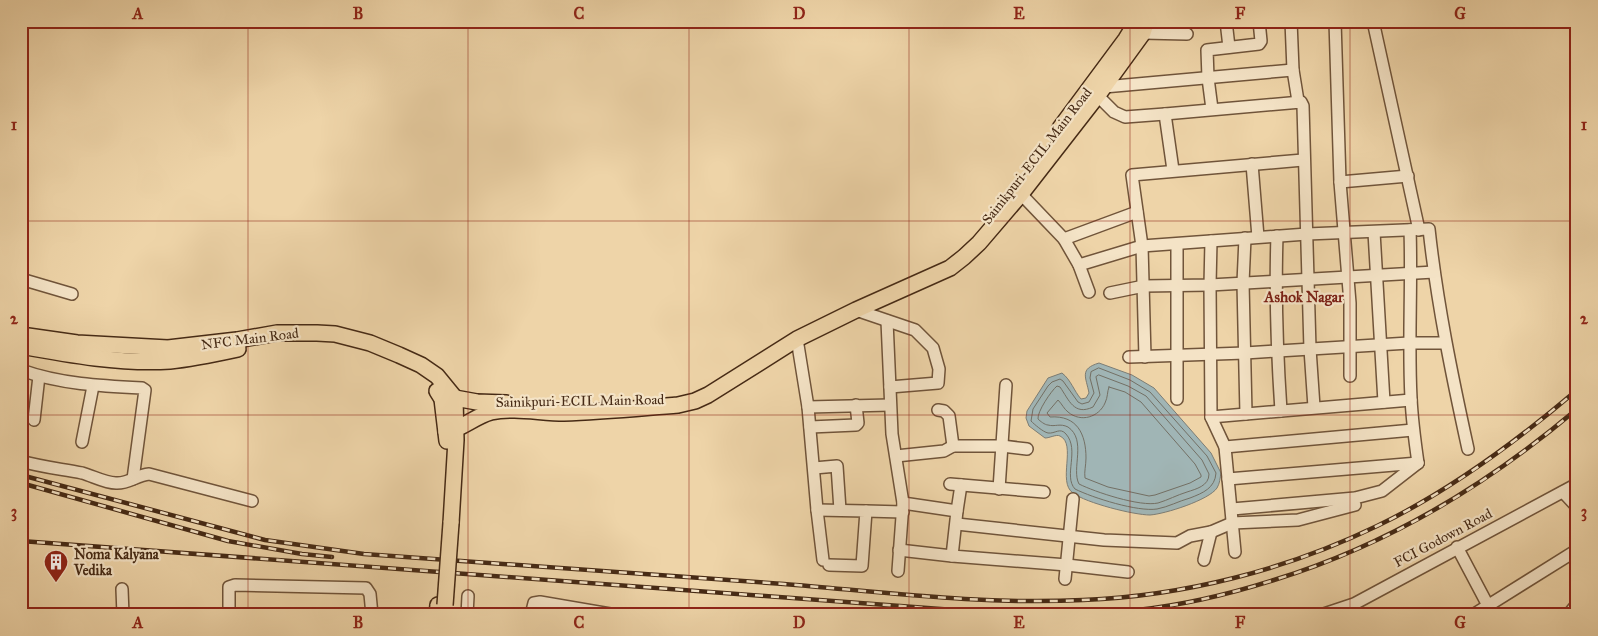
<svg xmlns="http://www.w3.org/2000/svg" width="1598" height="636" font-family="'IM FELL Great Primer',serif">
  <rect width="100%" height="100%" fill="#eed4a8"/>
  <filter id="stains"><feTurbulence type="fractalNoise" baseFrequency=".004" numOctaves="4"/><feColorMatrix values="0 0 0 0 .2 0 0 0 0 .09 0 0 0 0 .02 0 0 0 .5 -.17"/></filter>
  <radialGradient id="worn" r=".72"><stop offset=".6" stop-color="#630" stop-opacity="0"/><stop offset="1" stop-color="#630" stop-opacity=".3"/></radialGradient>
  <path fill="#a0b5b5" stroke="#7c7d75" d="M1099 363 1132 375 1154 388 1211 453 1221 473C1220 478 1220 483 1217 488 1209 500 1165 514 1150 515 1134 515 1086 503 1073 493 1057 482 1077 444 1060 436 1056 434 1050 438 1045 438L1029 426 1026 418 1027 411 1048 378 1062 373C1071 380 1074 391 1081 399L1086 398 1089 393C1086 377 1079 369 1099 363Z"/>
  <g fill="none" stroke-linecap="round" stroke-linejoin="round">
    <g stroke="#737065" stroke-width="1">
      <path d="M1099 368 1130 380 1150 392 1207 456 1216 473C1215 488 1203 493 1190 498 1179 501 1168 507 1157 509 1138 512 1093 498 1075 489 1063 476 1080 450 1066 434 1060 427 1055 434 1048 433 1043 432 1034 424 1031 421L1033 409 1048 386 1052 382 1060 379 1063 381 1078 402 1082 404 1089 402 1094 393 1090 378 1091 372Z"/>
      <path d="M1099 375 1128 386 1146 396 1202 460 1209 474C1209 486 1196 489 1187 492 1177 495 1168 500 1158 503 1140 507 1095 492 1079 484 1071 469 1087 440 1068 427 1060 423 1055 427 1048 425 1045 425 1040 421 1038 419 1037 412 1051 391 1057 386L1060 387C1069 400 1074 416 1093 407L1100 395 1096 377Z"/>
      <path d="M1109 387 1125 392 1141 402 1195 464 1201 475V477L1190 483 1155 495 1149 496 1108 487 1085 478C1084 472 1086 465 1086 458 1086 434 1077 415 1050 417L1047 413 1058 400C1062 404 1064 409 1068 412 1081 423 1099 417 1105 403 1108 397 1107 392 1109 387Z"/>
    </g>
    <defs>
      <g id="minor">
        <path d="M1226 21 1229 47"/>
        <path d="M1291 21 1293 70 1298 101"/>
        <path d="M1335 21 1340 182 1350 303V376"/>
        <path d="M1373 21 1419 230"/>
        <path d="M1143 33 1187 34"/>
        <path d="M1104 87 1293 70"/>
        <path d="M1093 91 1114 112 1125 117 1165 114 1301 102 1303 106 1310 349 1314 407"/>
        <path d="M1212 109 1208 78 1207 50 1259 44 1261 41 1259 21"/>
        <path d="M1165 114 1173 170"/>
        <path d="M1252 164 1258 237"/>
        <path d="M1340 182 1408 176"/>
        <path d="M1021 194 1064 239 1079 265 1089 292"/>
        <path d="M1410 230C1412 286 1408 342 1411 398 1412 420 1415 442 1418 463"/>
        <path d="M1374 232 1384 402"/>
        <path d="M1277 236C1275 295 1277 352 1281 411"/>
        <path d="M1245 238 1243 283 1246 414"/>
        <path d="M1064 239 1137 212"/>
        <path d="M1211 241 1210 285 1211 417 1225 447 1235 552"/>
        <path d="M1079 265 1142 246 1307 234 1429 229C1437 303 1452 376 1468 449"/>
        <path d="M21 279 72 294"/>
        <path d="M1110 293 1144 286 1210 285 1434 272"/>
        <path d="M856 310 915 330 933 348 939 369 938 383 890 387"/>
        <path d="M887 321 892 434 903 503 898 571"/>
        <path d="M797 339 808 407 817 510 823 560"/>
        <path d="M1129 357 1245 353 1409 343H1445"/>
        <path d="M1145 357 1142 246 1132 175 1303 160"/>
        <path d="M21 370C60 384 101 386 142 388L145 390 133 479"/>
        <path d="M1177 399V244"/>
        <path d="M808 407 890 405"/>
        <path d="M938 410 944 411 949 416 953 446H1002L1027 449"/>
        <path d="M1211 417 1411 400"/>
        <path d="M34 420 39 376"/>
        <path d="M810 427 856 425 858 423 856 405"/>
        <path d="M82 442 93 386"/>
        <path d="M1225 447 1413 430"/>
        <path d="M896 456 944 451 953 446"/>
        <path d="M21 461C41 467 62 469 82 473 93 476 105 483 116 483 128 484 137 475 149 474L252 501"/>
        <path d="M814 468 837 466 840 510"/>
        <path d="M1228 479 1418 463"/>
        <path d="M950 484 1044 492"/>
        <path d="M999 489 1006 385"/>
        <path d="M1563 492 1577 507"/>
        <path d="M903 503 957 511 952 556 1067 565 1128 572"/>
        <path d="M1232 509 1355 498 1382 491 1418 463"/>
        <path d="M817 510 866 511 862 566 829 565"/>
        <path d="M866 511 903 512"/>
        <path d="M957 511 961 485"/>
        <path d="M957 524 1104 540 1177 543 1190 536 1211 532 1232 523 1298 520 1355 505"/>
        <path d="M1457 547 1493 615"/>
        <path d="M899 550 952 556"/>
        <path d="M1204 560 1211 532"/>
        <path d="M1065 579 1073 499"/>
        <path d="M122 589 123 615"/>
        <path d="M229 615V587L235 585 366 588 370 594 372 615"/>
        <path d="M467 615 468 596"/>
        <path d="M531 615 534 603 540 602 616 615"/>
        <path d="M1321 615 1354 604 1577 484"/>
        <path d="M1473 615 1577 550"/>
        <path d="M1568 615 1577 604"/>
      </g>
      <g id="major">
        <path d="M1060 128 1126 39 1137 21"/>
        <path d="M21 335 77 343 168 348 237 340 277 333H317L335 334 370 343 399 355 421 365 437 376 455 398 456 440 451 523"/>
        <path d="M21 346C70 355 121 364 170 361 192 359 215 354 238 349"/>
        <path d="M437 391 442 399 447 441"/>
        <path d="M442 399 455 398 477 402 506 403"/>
        <path d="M446 432C463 429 475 416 491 412 515 407 540 413 564 413 602 412 640 408 678 405L695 401 708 395 797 339 856 310 950 268 964 257 979 243 1021 194 1098 95 1143 33 1147 21"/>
        <path d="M437 615 438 605"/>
      </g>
    </defs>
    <use href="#minor" stroke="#70543a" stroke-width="14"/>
    <use href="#major" stroke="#462a15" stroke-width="18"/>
    <use href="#minor" stroke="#f4e3c6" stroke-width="11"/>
    <use href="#major" stroke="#eed4a8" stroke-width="15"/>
    <defs>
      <g id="rail">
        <path d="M21 475 265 540 364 554C504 564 644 574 784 584 883 592 983 605 1083 600 1184 596 1286 570 1377 526 1450 491 1516 442 1577 390"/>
        <path d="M21 483 228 541 302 554 332 557"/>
        <path d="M21 541 968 611C1024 613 1081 615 1137 610 1184 605 1230 594 1274 580 1388 545 1486 486 1577 409"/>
      </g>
    </defs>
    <use href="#rail" stroke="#462a15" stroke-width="4.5"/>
    <use href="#rail" stroke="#f4e3c6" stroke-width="2.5" stroke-dasharray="8" stroke-linecap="butt"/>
    <defs>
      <path id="major-bridge" d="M445 605 451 523"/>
    </defs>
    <use href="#major-bridge" stroke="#462a15" stroke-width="18" stroke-linecap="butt"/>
    <use href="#major-bridge" stroke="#eed4a8" stroke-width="15"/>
  </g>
  <path fill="none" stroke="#8f2418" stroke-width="1" stroke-opacity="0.55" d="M248 21V615M468 21V615M689 21V615M909 21V615M1130 21V615M1350 21V615M21 221H1577M21 415H1577"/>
  <defs>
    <symbol id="building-pin" viewBox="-11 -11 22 30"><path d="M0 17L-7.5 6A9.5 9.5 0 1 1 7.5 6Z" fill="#8f2418" stroke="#f4e3c6"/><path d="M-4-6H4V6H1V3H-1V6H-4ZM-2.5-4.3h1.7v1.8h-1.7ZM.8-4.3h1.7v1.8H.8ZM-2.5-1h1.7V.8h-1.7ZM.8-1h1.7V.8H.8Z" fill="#fff"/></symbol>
  </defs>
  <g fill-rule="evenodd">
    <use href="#building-pin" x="42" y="548" width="28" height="38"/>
  </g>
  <g text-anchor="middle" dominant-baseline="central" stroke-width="4.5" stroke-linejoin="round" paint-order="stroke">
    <g font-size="14" fill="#462a15" stroke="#f4e3c6">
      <text transform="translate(1037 156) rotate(-52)">Sainikpuri-ECIL Main Road</text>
      <text transform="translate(250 339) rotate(-7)">NFC Main Road</text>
      <text transform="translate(580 401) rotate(-1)">Sainikpuri-ECIL Main Road</text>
      <text transform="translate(1443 538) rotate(-28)">FCI Godown Road</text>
    </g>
    <g font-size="14" font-weight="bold" fill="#462a15" stroke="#f4e3c6" text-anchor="start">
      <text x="74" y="554">Noma Kalyana<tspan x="74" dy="16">Vedika</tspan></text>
    </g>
    <g font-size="15" font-weight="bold" fill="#7a1f14" stroke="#f4e3c6">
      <text x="1304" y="297">Ashok Nagar</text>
    </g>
  </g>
  <rect width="1598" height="636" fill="none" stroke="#eed4a8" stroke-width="55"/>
  <rect x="28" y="28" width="1542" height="580" fill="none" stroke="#8f2418" stroke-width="2"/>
  <g font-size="16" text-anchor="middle" font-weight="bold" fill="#8f2418">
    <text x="138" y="19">A</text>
    <text x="358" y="19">B</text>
    <text x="579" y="19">C</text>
    <text x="799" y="19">D</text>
    <text x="1019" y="19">E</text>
    <text x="1240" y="19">F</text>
    <text x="1460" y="19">G</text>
    <text x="14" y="130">1</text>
    <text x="1584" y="130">1</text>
    <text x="14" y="324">2</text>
    <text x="1584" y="324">2</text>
    <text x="14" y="517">3</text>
    <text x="1584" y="517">3</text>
    <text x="138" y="628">A</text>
    <text x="358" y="628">B</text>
    <text x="579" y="628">C</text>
    <text x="799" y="628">D</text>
    <text x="1019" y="628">E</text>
    <text x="1240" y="628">F</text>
    <text x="1460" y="628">G</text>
  </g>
  <rect width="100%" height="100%" filter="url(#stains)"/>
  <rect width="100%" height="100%" fill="url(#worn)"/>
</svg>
